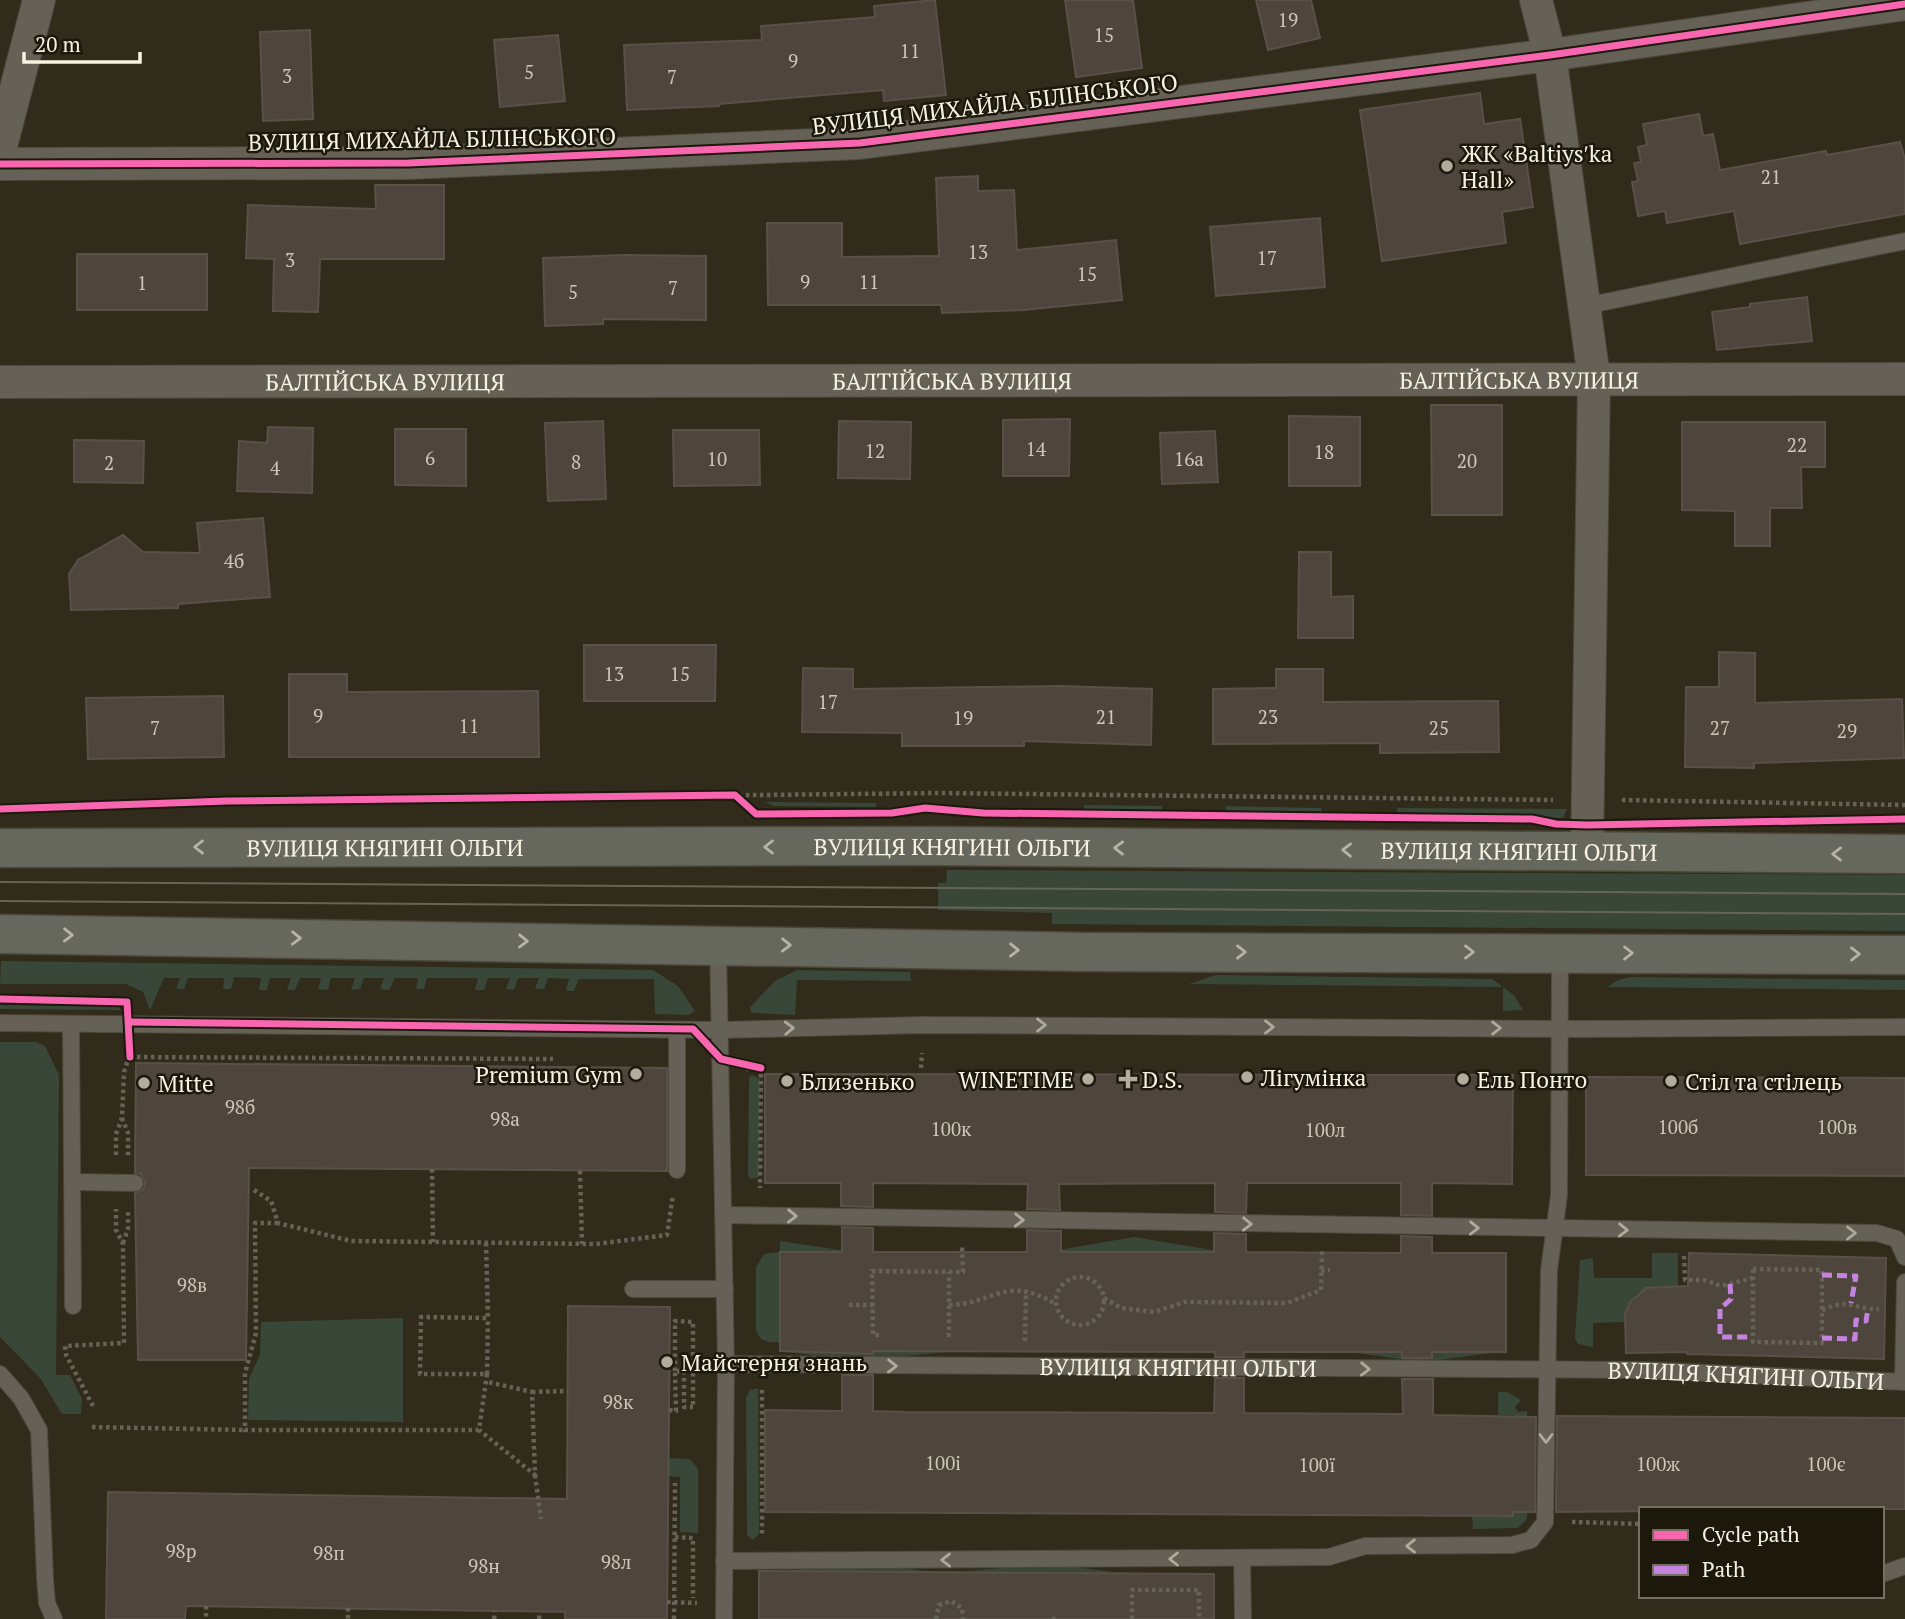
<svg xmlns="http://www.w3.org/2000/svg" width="1905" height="1619" font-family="'PT Serif',serif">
  <rect width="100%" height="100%" fill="#302b1b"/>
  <g fill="#394738">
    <path d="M765 802 876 803V807L774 806Z"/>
    <path d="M1084 805 1162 806V810L1084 809Z"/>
    <path d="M1226 806 1321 808 1322 812 1226 811Z"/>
    <path d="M1397 808 1567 809 1563 818 1397 813Z"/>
    <path d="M947 870 1905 875V931L1052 924V913L938 910V883H946Z"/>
    <path d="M1 961 653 970 678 986 695 1011 689 1015 655 1014 654 979H579L574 991H566L569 979 548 978 544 989H535L539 978H518L514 990 506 989 510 978H488L484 990H475L478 978H427L424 989H416L418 978H395L389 990 380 989 384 978H364L360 989 351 990 355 978H331L328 990 318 989 321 978H300L295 990H287L291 978H270L267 990H259L261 978 234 977 231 989H223L224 978H188L184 989H176L180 978H164L150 1010 143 992 126 984H0Z"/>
    <path d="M797 970 910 972 911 981 797 980 795 1015 751 1013 750 1007 775 981Z"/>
    <path d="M1216 975 1492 979 1514 995 1523 1010 1503 1011V987L1189 984Z"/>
    <path d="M1631 977 1905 980V990L1607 987 1618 980Z"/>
    <path d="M0 1005 120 1006V1010L0 1009Z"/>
    <path d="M0 1042H36L45 1046 59 1075 56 1375H70L82 1399 81 1414H62L40 1378 0 1337Z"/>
    <path d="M752 1075 760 1079 759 1177 751 1179 748 1176 749 1078Z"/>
    <path d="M1134 1237 1224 1252H1046Z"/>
    <path d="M780 1241 853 1252H780V1342C768 1343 759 1342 756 1329V1267L764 1254 780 1252Z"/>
    <path d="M1652 1253H1678V1286C1652 1285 1625 1290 1625 1322L1593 1323V1347L1578 1344 1575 1338 1580 1260 1593 1258 1594 1278H1652Z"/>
    <path d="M403 1318V1422L248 1420 249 1379 260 1355 261 1322Z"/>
    <path d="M780 1351 946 1352 857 1361Z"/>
    <path d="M1350 1352H1501L1422 1362Z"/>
    <path d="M758 1388 759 1534 753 1540 747 1535 746 1398 750 1390Z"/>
    <path d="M1498 1392H1507L1521 1400 1515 1407 1518 1412 1527 1411 1528 1456 1513 1457 1514 1415H1498Z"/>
    <path d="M668 1458 690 1459 698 1469V1533L680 1532V1477L668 1476Z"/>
    <path d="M1513 1470H1528L1527 1519 1518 1528 1473 1529 1472 1515Z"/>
    <path d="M858 1562 933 1572 789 1571Z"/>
    <path d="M1045 1563 1121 1573 963 1572Z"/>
  </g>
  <g fill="#4e463d" stroke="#595047" stroke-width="2">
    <path d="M935 0 946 95 884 101 883 90 719 104V106L627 110 624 45 762 40 761 26 875 17 874 6Z"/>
    <path d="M1065 0H1133L1142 68 1076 77Z"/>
    <path d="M1256 0H1311L1320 38 1268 50Z"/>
    <path d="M310 30 313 119 263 121 260 32Z"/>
    <path d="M558 35 565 101 500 107 494 40Z"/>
    <path d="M1480 93 1484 124 1520 119 1533 207 1502 212 1506 243 1382 261 1360 110Z"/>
    <path d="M1699 114 1703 136 1713 134 1720 170 1826 151 1827 155 1900 142 1905 159V214L1740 244 1734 211 1667 223 1665 211 1638 216 1632 182 1638 181 1634 163 1641 162 1638 147 1647 145 1643 124Z"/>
    <path d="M978 176V191L1014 190 1017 250 1116 240 1122 300 1024 310 942 313 941 305H768L767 223H842V257L939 256 936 178Z"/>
    <path d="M375 185H444V259H320L318 312 273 311 274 259 246 258 248 205 376 209Z"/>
    <path d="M1320 218 1325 287 1216 296 1210 227Z"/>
    <rect x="77" y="254" width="130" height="56"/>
    <path d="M624 255 706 256V320L603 319V324L545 326 543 258Z"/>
    <path d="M1807 297 1812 341 1717 350 1712 312 1750 307V304Z"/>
    <path d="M1431 405H1502V515H1432Z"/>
    <path d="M1289 416 1360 417V486H1289Z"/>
    <path d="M1070 419 1069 476H1003V420Z"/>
    <path d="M603 421 606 499 548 501 545 423Z"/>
    <path d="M839 421 911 422 910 479 838 478Z"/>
    <path d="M1682 422H1825V467H1801L1802 508H1770V546H1735V511L1682 510Z"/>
    <path d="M268 427 313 428 312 493 237 491 239 441 267 443Z"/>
    <path d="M395 429H466V486L395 485Z"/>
    <path d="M673 430H759L760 485 674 486Z"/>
    <path d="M1215 431 1218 482 1162 484 1160 433Z"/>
    <path d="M74 440 144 441 143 483 74 482Z"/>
    <path d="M263 518 270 597 178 604V608L71 610 69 574 78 560 123 535 143 552 200 553 197 523Z"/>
    <path d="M1299 552H1331V597L1353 596V638H1298Z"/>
    <path d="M584 645H716L715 701H584Z"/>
    <path d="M1719 652 1755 653V703L1902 699 1904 758 1754 763V768L1685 767 1686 687H1719Z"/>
    <path d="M803 668 853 669V689L1061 686 1152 689 1151 745 1024 741V746H902V733L802 732Z"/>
    <path d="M1276 669H1323V702L1498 701 1499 752 1380 753V743L1213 744V689L1276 688Z"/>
    <path d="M289 674H347V692L538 691 539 757H289Z"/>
    <path d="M223 696 224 757 88 759 86 698Z"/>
    <path d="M136 1063 667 1068V1171L249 1168 246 1360H138L135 1193 144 1189 145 1182 141 1174 135 1173Z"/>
    <path d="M765 1074 1513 1075 1512 1184 1432 1183V1216L1401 1215V1183H1247L1246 1213 1215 1212V1183L1059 1184 1060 1210 1027 1209 1028 1184 873 1183V1207L841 1206V1183H765Z"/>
    <path d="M1586 1077 1905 1078V1176L1586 1175Z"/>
    <path d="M842 1227 873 1228V1252H1027V1230L1061 1231V1252H1214V1233L1246 1234V1252L1401 1253V1236L1432 1237V1253H1506V1352H1432V1358H1402V1352H1244V1357H1215V1352L873 1351V1354L780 1351V1252H842Z"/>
    <path d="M1689 1253 1886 1258 1884 1359 1687 1354V1352L1626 1353 1625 1314 1630 1302 1646 1288 1688 1286Z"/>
    <path d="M568 1306 670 1307 667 1619H565V1612L186 1606 185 1619H106L108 1492 567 1499Z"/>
    <path d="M842 1375H873V1411L907 1412 1214 1413 1215 1378H1244V1413L1403 1414 1402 1379H1433V1415L1536 1417 1535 1512H1513V1516L765 1512V1410L842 1411Z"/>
    <path d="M1557 1416 1905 1418V1509L1556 1512Z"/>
    <path d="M759 1571 1214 1574V1619H759Z"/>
  </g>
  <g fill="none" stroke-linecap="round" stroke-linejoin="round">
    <defs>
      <g id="service">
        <path d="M1585 306 1905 241"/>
        <path d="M718 946 726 1364 724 1619"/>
        <path d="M0 1023 721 1030 922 1025 1586 1029 1905 1027"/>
        <path d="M71 1024 73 1306"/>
        <path d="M677 1170V1030"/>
        <path d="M72 1182 135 1183"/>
        <path d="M724 1215 1877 1233 1897 1239 1905 1257"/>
        <path d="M633 1289H725"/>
        <path id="s1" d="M726 1364 1644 1370 1905 1382"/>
        <path d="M0 1374 21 1398 39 1430 45 1578 47 1603 54 1619"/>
        <path d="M1903 1382 1905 1282"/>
        <path d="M1242 1559 1243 1619"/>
        <path d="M724 1561 1329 1557 1365 1546 1512 1545 1531 1540 1545 1522 1549 1270 1559 1195 1560 953"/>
        <path d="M1882 1574 1905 1566"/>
      </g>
      <g id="minor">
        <path d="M1536 0 1550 55 1594 378 1587 852"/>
        <path d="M0 150 39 0"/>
        <path d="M0 164 409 163 860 143 1550 55 1905 4"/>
        <path id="s2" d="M0 382 1905 379"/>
      </g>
      <g id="secondary">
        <path id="s3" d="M0 848 934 846 1905 854"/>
        <path d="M0 934 1087 952 1905 955"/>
      </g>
    </defs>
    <use href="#service" stroke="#4c483b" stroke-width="18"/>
    <use href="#minor" stroke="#4c483b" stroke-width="34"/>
    <use href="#secondary" stroke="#4c483b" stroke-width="41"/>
    <g stroke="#666257" stroke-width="4.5" stroke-dasharray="3.5 3.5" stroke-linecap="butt">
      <path d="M1622 800 1905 805"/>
      <path d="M67 806 227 801 938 793 1553 800"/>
      <path d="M130 1057 553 1059"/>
      <path d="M921 1068 922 1053"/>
      <path d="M746 1069 761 1068 760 1188"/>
      <path d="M122 1118 128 1133V1156"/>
      <path d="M116 1155V1134L122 1118 124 1072 130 1054"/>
      <path d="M432 1169 433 1242"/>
      <path d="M580 1171 582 1244"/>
      <path d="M254 1190 271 1201 278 1223 351 1241 596 1244 667 1235 673 1195"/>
      <path d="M278 1223H255L256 1333 245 1373V1430H478"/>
      <path d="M123 1243 128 1229V1211"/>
      <path d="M486 1243 488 1318 421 1317 420 1374H487L479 1430 535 1475 532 1392 488 1382"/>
      <path d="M1684 1256 1685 1280H1704L1721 1286 1753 1278"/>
      <path d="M1753 1269 1822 1270V1343L1753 1342Z"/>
      <path d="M1321 1271 1330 1270"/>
      <circle cx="1080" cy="1301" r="24"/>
      <path d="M1104 1298 1121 1308 1154 1312 1185 1302 1287 1303 1321 1290 1322 1250"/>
      <path d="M849 1305H873"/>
      <path d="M949 1305C994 1304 1007 1274 1055 1304"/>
      <path d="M1822 1310C1852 1297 1854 1310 1879 1309"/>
      <path d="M879 1335H873L872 1271 963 1272 962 1246"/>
      <path d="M947 1335H949V1272"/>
      <path d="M1025 1341 1026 1291"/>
      <path d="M675 1371V1321L693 1322V1407"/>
      <path d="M487 1374 488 1318"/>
      <path d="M762 1390V1535"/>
      <path d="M532 1392 568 1391"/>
      <path d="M93 1406 66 1355 65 1346 124 1343 123 1244 116 1230V1209"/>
      <path d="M669 1410 676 1411 675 1371H684V1407H693"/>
      <path d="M92 1427 245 1430"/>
      <path d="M535 1475 541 1519"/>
      <path d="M1572 1522 1641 1524"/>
      <path d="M675 1537 693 1538V1598"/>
      <path d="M667 1602 697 1603"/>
      <path d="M206 1606V1619"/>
      <path d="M348 1608V1619"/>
      <path d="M494 1619 495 1611"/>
      <path d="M539 1619 540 1612"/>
      <path d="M674 1619 675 1483"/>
      <path d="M936 1619 939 1605 951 1601 962 1608 963 1619"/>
      <path d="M1052 1619H1058"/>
      <path d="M1132 1619V1590H1199V1619"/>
    </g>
    <use href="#service" stroke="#656156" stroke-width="16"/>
    <use href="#minor" stroke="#656156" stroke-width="32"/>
    <use href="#secondary" stroke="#66685d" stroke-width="38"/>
    <g stroke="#676357" stroke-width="2">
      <path d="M0 882 1905 894"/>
      <path d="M0 901 1905 914"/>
    </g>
    <g stroke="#c483df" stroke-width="5" stroke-dasharray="10 5" stroke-linecap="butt">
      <path d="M1822 1275 1856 1276 1851 1303"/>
      <path d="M1730 1284 1731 1299 1720 1309V1337H1752"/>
      <path d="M1822 1338 1855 1339 1856 1320 1866 1321 1868 1309"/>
    </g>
    <defs>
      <g id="cycleway">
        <path d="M0 164 409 163 860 143 1550 55 1905 4"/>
        <path d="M0 809 227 801 735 795 756 814 892 813 925 808 983 813 1532 819 1556 824 1588 825 1905 819"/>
        <path d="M0 999 127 1002 130 1057"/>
        <path d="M130 1022 693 1029 721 1059 761 1068"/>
      </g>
    </defs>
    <use href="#cycleway" stroke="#1c180c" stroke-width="11"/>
    <use href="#cycleway" stroke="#f766af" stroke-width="7"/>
  </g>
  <defs><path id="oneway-chevron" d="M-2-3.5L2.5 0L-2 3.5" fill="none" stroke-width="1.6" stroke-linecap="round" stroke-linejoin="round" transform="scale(1.75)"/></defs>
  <g stroke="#b6b4a6">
    <use href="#oneway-chevron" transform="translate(199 847) rotate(180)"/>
    <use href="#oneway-chevron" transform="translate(769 847) rotate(180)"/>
    <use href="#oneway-chevron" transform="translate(1119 848) rotate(-179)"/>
    <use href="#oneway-chevron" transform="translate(1347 850) rotate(-179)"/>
    <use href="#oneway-chevron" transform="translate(1837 854) rotate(-180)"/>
    <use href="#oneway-chevron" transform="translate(68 935) rotate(1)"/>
    <use href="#oneway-chevron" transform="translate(296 938) rotate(1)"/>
    <use href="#oneway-chevron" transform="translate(523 941) rotate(1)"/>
    <use href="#oneway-chevron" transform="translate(786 945) rotate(1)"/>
    <use href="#oneway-chevron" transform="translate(1014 950) rotate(1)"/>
    <use href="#oneway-chevron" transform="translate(1241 952)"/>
    <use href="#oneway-chevron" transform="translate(1469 952)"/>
    <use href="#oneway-chevron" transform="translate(1628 953)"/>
    <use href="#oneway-chevron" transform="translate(1855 954)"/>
  </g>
  <g stroke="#aeaa9c">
    <use href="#oneway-chevron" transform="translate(1041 1025)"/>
    <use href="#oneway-chevron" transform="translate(1269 1027)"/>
    <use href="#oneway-chevron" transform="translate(789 1028) rotate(-2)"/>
    <use href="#oneway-chevron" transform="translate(1496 1028)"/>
    <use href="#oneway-chevron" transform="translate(792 1216) rotate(1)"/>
    <use href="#oneway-chevron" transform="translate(1019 1220) rotate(1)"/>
    <use href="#oneway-chevron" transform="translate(1247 1224) rotate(1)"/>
    <use href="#oneway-chevron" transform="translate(1474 1228) rotate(1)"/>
    <use href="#oneway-chevron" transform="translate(1623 1230) rotate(1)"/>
    <use href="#oneway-chevron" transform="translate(1851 1233)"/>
    <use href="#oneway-chevron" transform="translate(892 1366) rotate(1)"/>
    <use href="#oneway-chevron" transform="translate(1365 1369) rotate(1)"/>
    <use href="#oneway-chevron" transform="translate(1546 1438) rotate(90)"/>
    <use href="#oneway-chevron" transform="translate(1411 1546) rotate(179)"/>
    <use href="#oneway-chevron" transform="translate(1174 1559) rotate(180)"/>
    <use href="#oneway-chevron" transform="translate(946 1560) rotate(180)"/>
  </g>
  <g fill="#b1ac9c" stroke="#1c180c" stroke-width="2.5">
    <circle cx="1447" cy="166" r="7"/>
    <circle cx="636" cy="1074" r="7"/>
    <circle cx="1247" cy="1077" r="7"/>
    <circle cx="1088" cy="1079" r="7"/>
    <path d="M1124.5 1068.5h7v7h7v7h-7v7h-7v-7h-7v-7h7z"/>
    <circle cx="1463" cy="1079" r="7"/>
    <circle cx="787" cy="1081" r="7"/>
    <circle cx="1671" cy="1081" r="7"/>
    <circle cx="144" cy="1083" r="7"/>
    <circle cx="667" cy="1362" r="7"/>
  </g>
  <g text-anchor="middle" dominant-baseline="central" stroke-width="5" stroke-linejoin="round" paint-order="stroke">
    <g font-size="19" fill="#cdc7b8">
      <text x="1288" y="19">19</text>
      <text x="1104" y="34">15</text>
      <text x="910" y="50">11</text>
      <text x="793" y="60">9</text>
      <text x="529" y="71">5</text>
      <text x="287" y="75">3</text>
      <text x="672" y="76">7</text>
      <text x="1771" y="176">21</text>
      <text x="978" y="251">13</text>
      <text x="1267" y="257">17</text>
      <text x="290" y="259">3</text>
      <text x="1087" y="273">15</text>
      <text x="805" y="281">9</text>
      <text x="869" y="281">11</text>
      <text x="142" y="282">1</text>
      <text x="673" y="287">7</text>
      <text x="573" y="291">5</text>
      <text x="1797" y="444">22</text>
      <text x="1036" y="448">14</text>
      <text x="875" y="450">12</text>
      <text x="1324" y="451">18</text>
      <text x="430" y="457">6</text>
      <text x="717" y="458">10</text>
      <text x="1189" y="458">16а</text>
      <text x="1467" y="460">20</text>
      <text x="576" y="461">8</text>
      <text x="109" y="462">2</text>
      <text x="275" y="467">4</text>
      <text x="234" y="560">4б</text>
      <text x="614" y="673">13</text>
      <text x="680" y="673">15</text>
      <text x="828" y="701">17</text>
      <text x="318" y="715">9</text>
      <text x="1106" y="716">21</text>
      <text x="1268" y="716">23</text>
      <text x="963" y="717">19</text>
      <text x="469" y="725">11</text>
      <text x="155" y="727">7</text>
      <text x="1439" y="727">25</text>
      <text x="1720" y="727">27</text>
      <text x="1847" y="730">29</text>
      <text x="240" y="1106">98б</text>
      <text x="505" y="1118">98а</text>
      <text x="1678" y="1126">100б</text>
      <text x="1837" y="1126">100в</text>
      <text x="951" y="1128">100к</text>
      <text x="1325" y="1129">100л</text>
      <text x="192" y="1284">98в</text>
      <text x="618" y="1401">98к</text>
      <text x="943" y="1462">100і</text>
      <text x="1658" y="1463">100ж</text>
      <text x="1826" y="1463">100є</text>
      <text x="1317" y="1464">100ї</text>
      <text x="181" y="1550">98р</text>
      <text x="329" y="1552">98п</text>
      <text x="616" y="1561">98л</text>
      <text x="484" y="1565">98н</text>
    </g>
    <g font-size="23" fill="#f7f2e1" stroke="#1c180c">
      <text transform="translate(995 104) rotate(-7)">ВУЛИЦЯ МИХАЙЛА БІЛІНСЬКОГО</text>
      <text transform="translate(432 139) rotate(-1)">ВУЛИЦЯ МИХАЙЛА БІЛІНСЬКОГО</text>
      <text stroke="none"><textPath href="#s2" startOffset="1519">БАЛТІЙСЬКА ВУЛИЦЯ</textPath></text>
      <text stroke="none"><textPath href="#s2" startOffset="952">БАЛТІЙСЬКА ВУЛИЦЯ</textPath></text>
      <text stroke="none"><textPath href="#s2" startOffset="385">БАЛТІЙСЬКА ВУЛИЦЯ</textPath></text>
      <text stroke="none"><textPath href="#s3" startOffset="385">ВУЛИЦЯ КНЯГИНІ ОЛЬГИ</textPath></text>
      <text stroke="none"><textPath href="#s3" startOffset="952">ВУЛИЦЯ КНЯГИНІ ОЛЬГИ</textPath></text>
      <text stroke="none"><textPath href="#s3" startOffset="1519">ВУЛИЦЯ КНЯГИНІ ОЛЬГИ</textPath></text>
      <text stroke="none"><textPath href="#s1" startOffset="452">ВУЛИЦЯ КНЯГИНІ ОЛЬГИ</textPath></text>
      <text stroke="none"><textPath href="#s1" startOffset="1020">ВУЛИЦЯ КНЯГИНІ ОЛЬГИ</textPath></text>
    </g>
    <g font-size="23" fill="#f7f2e1" stroke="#1c180c" text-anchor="start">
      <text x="1461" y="153">ЖК «Baltiysʹka<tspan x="1461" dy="26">Hall»</tspan></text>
      <text x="622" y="1074" text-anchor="end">Premium Gym</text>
      <text x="1261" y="1077">Лігумінка</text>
      <text x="1074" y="1079" text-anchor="end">WINETIME</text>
      <text x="1142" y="1079">D.S.</text>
      <text x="1477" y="1079">Ель Понто</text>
      <text x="801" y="1081">Близенько</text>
      <text x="1685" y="1081">Стіл та стілець</text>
      <text x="158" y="1083">Mitte</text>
      <text x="681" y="1362">Майстерня знань</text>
    </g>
  </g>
  <rect x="1639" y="1507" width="245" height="91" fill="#1c180c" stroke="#746f61" stroke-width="2"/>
  <rect x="1653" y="1530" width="35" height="10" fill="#f766af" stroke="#746f61" stroke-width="2"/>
  <text x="1702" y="1542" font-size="21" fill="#f7f2e1">Cycle path</text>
  <rect x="1653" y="1565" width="35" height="10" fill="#c483df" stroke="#746f61" stroke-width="2"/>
  <text x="1702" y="1577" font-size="21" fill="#f7f2e1">Path</text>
  <path d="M24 52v10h116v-10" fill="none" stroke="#f7f2e1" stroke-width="3.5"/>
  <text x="35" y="52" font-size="21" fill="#f7f2e1" stroke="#1c180c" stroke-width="5" paint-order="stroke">20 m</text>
</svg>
